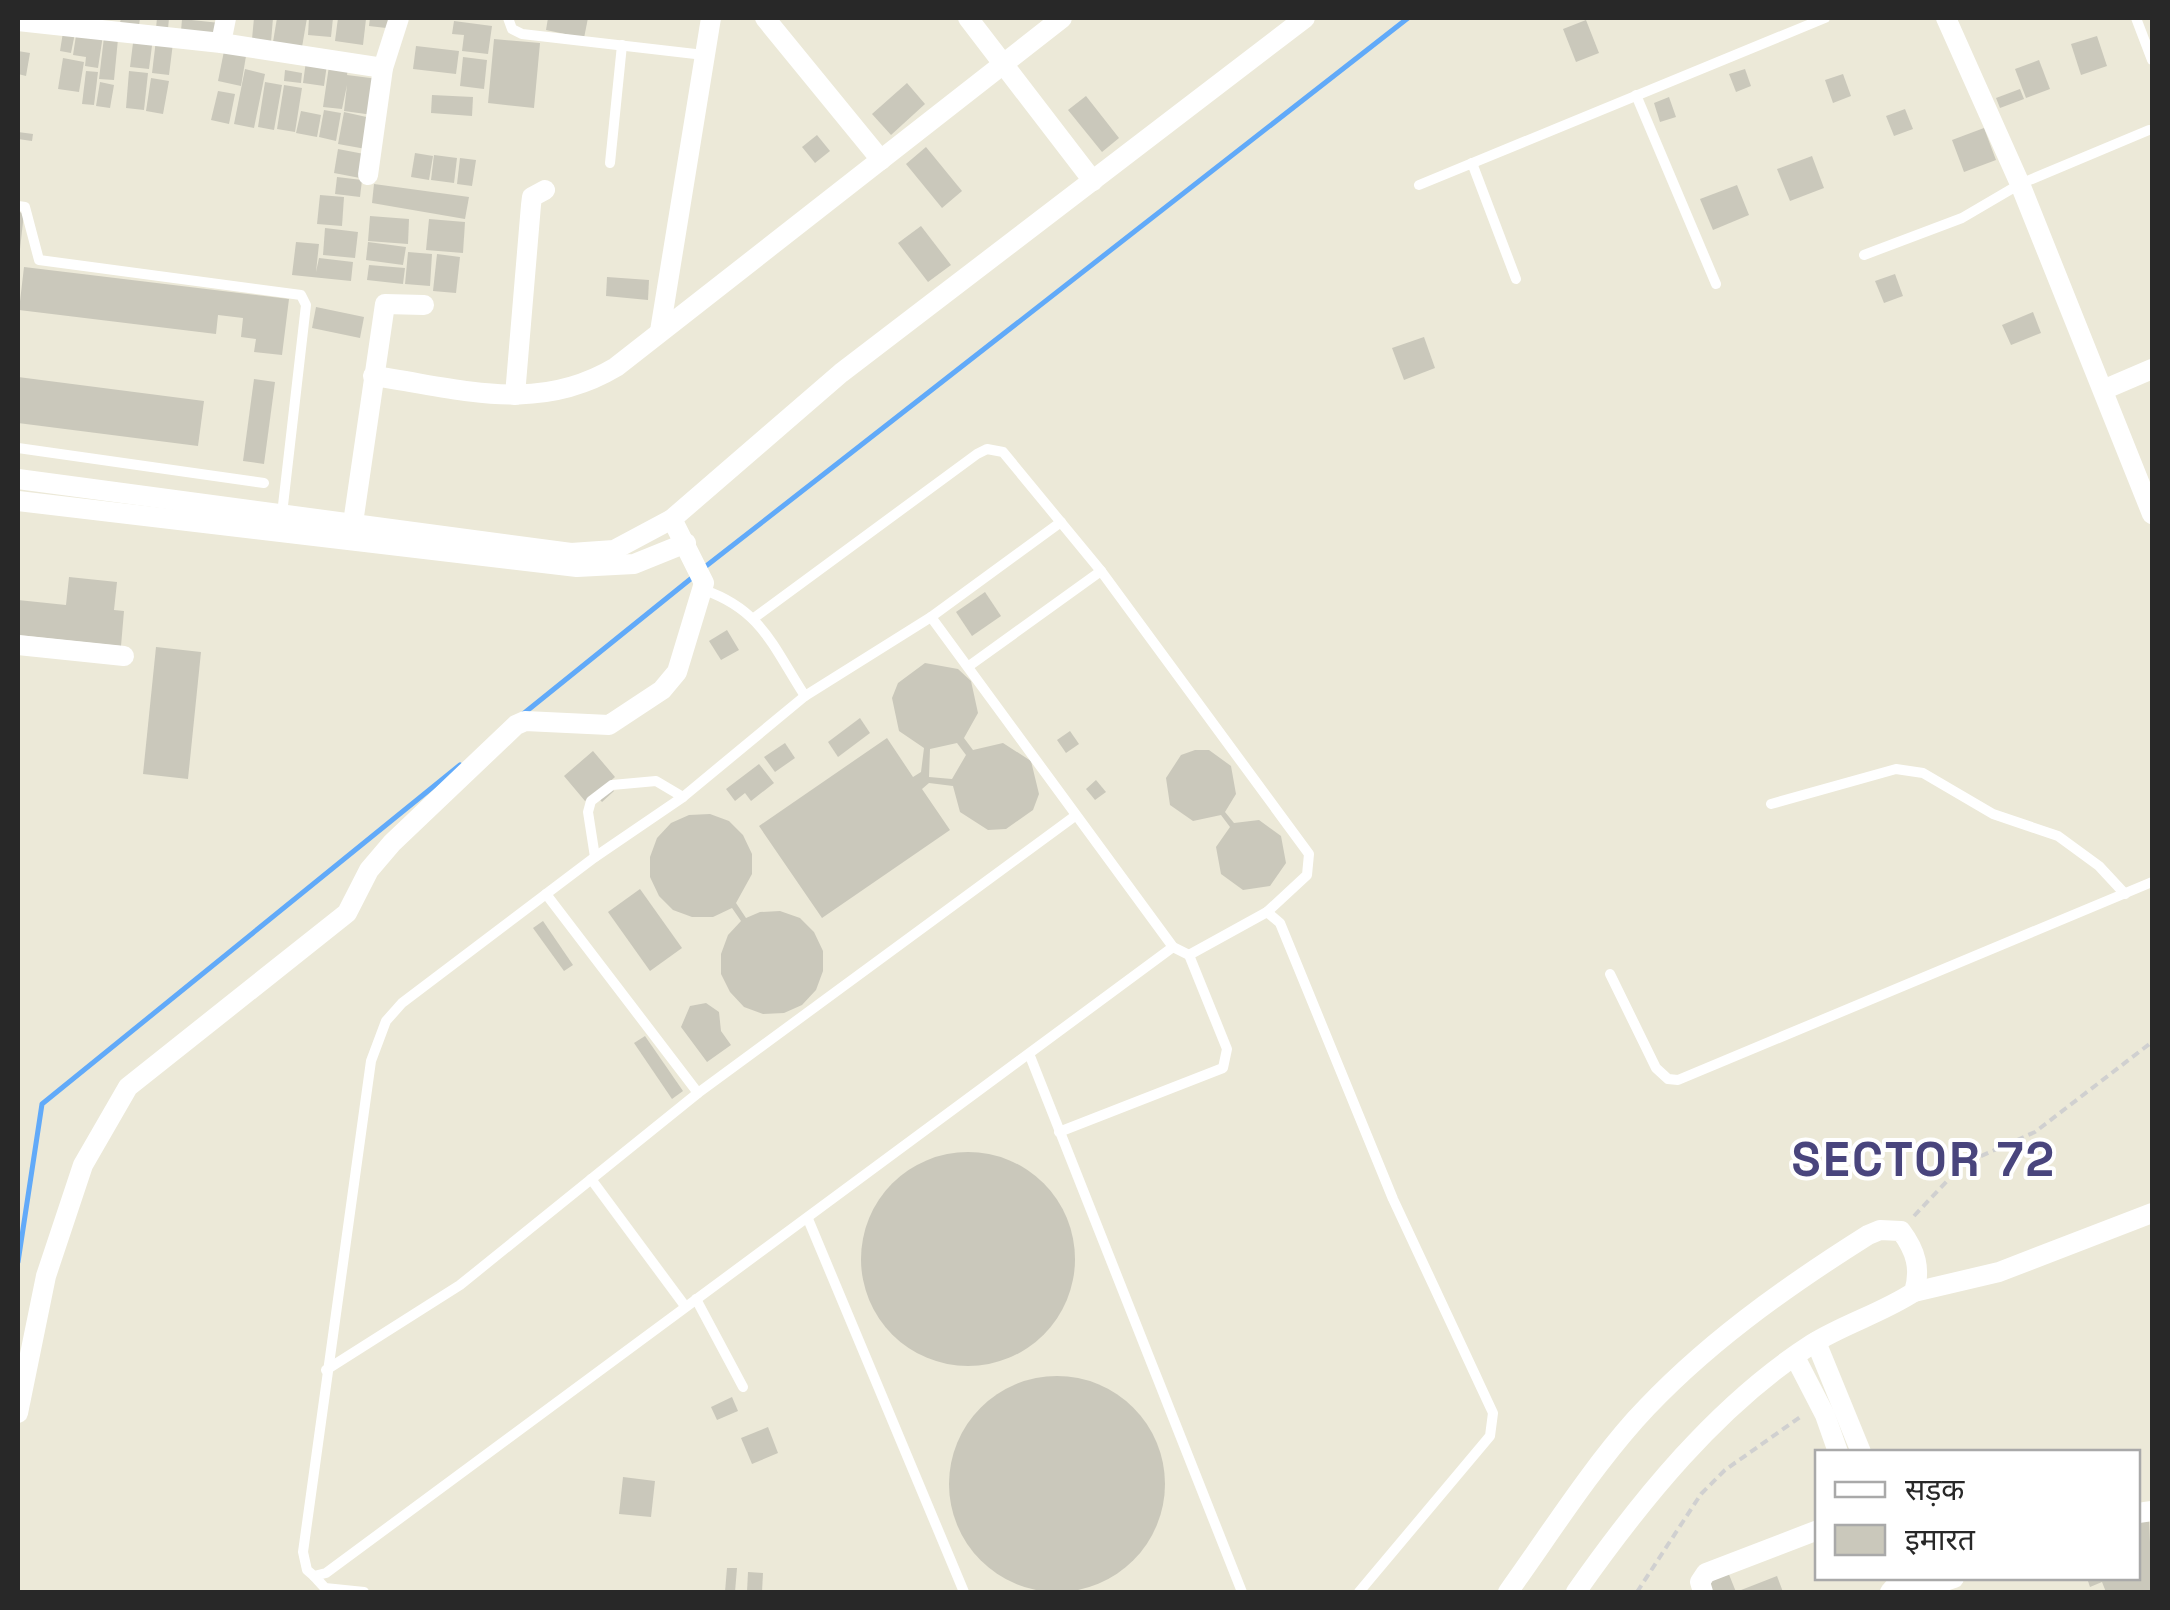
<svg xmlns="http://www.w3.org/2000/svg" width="2170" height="1610" font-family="'Space Grotesk','Noto Sans Devanagari',sans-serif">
  <rect width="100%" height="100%" fill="#ece9d8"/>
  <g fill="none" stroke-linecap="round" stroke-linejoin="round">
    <g stroke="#61aaf9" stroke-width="5">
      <path d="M701 570 1408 18"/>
      <path d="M523 714 693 577"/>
      <path d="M18 1262 42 1104 460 765"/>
    </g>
  </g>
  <g fill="#cac8bb" fill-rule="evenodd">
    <path d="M121 18H140L139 26 120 23Z"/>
    <path d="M157 18H169L168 29 156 28Z"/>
    <path d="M254 18H273L271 42 252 39Z"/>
    <path d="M277 18H307L302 47 273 42Z"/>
    <path d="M309 18H333L331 37 308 35Z"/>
    <path d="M338 18 366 19 363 45 335 41Z"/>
    <path d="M370 18H396L395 29 369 26Z"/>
    <path d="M548 18H588L584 38 546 30Z"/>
    <path d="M182 19 220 23 219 35 181 31Z"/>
    <path d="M1586 20 1599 53 1576 62 1563 29Z"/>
    <path d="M454 21 492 26 488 54 462 51 464 35 452 34Z"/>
    <path d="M64 26 76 28 71 53 60 51Z"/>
    <path d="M77 29 103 35 98 68 85 66 86 57 73 55Z"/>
    <path d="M134 35 153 38 149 69 130 67Z"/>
    <path d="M2097 36 2107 66 2081 75 2071 44Z"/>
    <path d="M104 37 118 39 114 80 99 79Z"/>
    <path d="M494 39 540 43 534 108 488 103Z"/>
    <path d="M156 40 173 43 169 75 152 73Z"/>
    <path d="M225 46 247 50 241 86 218 81Z"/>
    <path d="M416 46 459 51 456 74 413 69Z"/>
    <path d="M18 51 30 53 26 76 18 74Z"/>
    <path d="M463 57 487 60 484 89 460 86Z"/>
    <path d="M63 58 84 62 79 92 58 89Z"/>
    <path d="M2039 60 2050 89 2026 98 2015 69Z"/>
    <path d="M306 61 327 64 324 86 303 83Z"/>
    <path d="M329 66 348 68 347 75 378 79 373 115 344 111 347 85 342 109 323 107Z"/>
    <path d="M245 69 265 74 254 128 234 124Z"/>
    <path d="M1745 69 1751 86 1736 92 1729 74Z"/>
    <path d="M285 70 302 73 301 83 284 81Z"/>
    <path d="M86 71 98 72 94 105 82 104Z"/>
    <path d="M129 71 148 73 144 110 126 108Z"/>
    <path d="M1843 74 1851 96 1833 103 1825 80Z"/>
    <path d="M151 78 169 81 163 114 146 111Z"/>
    <path d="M100 82 114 85 110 108 96 106Z"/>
    <path d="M265 82 282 85 274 130 258 127Z"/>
    <path d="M907 83 925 104 891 135 872 114Z"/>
    <path d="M284 85 302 88 295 132 277 129Z"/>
    <path d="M2020 89 2024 99 2000 108 1996 98Z"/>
    <path d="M218 91 235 94 229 124 211 120Z"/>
    <path d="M432 95 473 97 472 116 431 113Z"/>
    <path d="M1086 96 1119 138 1102 152 1068 110Z"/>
    <path d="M1669 97 1676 117 1660 122 1654 103Z"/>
    <path d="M1905 109 1913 129 1894 136 1886 116Z"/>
    <path d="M324 110 341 113 336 141 319 137Z"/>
    <path d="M301 111 321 115 317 137 296 133Z"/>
    <path d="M344 112 371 118 366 149 338 144Z"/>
    <path d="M1984 128 1996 160 1964 172 1952 140Z"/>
    <path d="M18 132 33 134 32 141 18 139Z"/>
    <path d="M817 135 830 151 815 163 802 147Z"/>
    <path d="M926 147 962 191 942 208 906 164Z"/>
    <path d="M338 149 364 154 360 178 334 173Z"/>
    <path d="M415 153 433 156 429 180 411 177Z"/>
    <path d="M434 155 457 158 454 183 431 180Z"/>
    <path d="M1812 156 1824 188 1790 201 1777 169Z"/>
    <path d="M460 158 476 160 472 186 457 184Z"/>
    <path d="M337 177 362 180 360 197 335 194Z"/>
    <path d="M374 184 469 197 465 219 372 203Z"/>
    <path d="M1737 185 1749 215 1713 230 1700 199Z"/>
    <path d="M320 195 344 197 342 226 317 224Z"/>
    <path d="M18 212 24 213 20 249H18Z"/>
    <path d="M370 216 409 219 408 244 368 241Z"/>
    <path d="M429 219 465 222 463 253 426 250Z"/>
    <path d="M921 226 951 265 928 282 898 243Z"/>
    <path d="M325 228 358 232 355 258 323 255Z"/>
    <path d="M296 242 319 244 316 272 319 258 353 262 351 281 292 275Z"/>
    <path d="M368 242 406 247 403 265 366 260Z"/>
    <path d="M408 252 432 254 430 286 405 284Z"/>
    <path d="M437 254 460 257 456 293 433 291Z"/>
    <path d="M369 265 405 268 403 284 367 280Z"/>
    <path d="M24 267 289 299 282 355 254 352 256 339 241 337 243 318 218 315 216 334 19 310Z"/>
    <path d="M1895 274 1903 296 1884 303 1875 281Z"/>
    <path d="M607 277 649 280 648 300 606 296Z"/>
    <path d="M316 307 364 317 360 338 312 328Z"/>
    <path d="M2033 312 2041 333 2011 345 2002 325Z"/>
    <path d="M1424 337 1435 368 1404 380 1392 348Z"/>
    <path d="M18 377 204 401 198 446 18 423Z"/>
    <path d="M254 379 275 382 264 464 243 461Z"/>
    <path d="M69 577 117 582 114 610 124 611 121 646 18 635V600L66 605Z"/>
    <path d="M985 592 1001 616 972 636 956 612Z"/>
    <path d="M727 630 739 650 721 660 709 641Z"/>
    <path d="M156 647 201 652 188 779 143 774Z"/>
    <path d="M925 663 958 669 971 681 978 713 964 738 973 750 1003 743 1031 761 1039 794 1033 810 1006 829 988 830 960 812 953 786 929 783 922 789 950 830 822 918 759 826 887 738 913 777 921 772 924 748 899 731 892 698 898 683ZM957 743 966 755 952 779 929 777 930 749Z"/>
    <path d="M860 718 870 733 838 757 828 742Z"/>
    <path d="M1070 731 1079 744 1066 753 1057 740Z"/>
    <path d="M785 743 795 758 775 772 764 757Z"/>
    <path d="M1195 750H1209L1231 766 1236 794 1225 812 1234 823 1259 820 1281 836 1286 863 1270 886 1243 890 1221 874 1216 847 1230 827 1221 815 1193 821 1170 805 1166 778 1181 755Z"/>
    <path d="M593 751 615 777 607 784 614 791 602 802 594 793 585 801 564 776Z"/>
    <path d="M759 764 774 783 751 801 745 793 735 801 726 789Z"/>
    <path d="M1096 780 1106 792 1095 800 1086 789Z"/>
    <path d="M710 814 729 821 743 835 752 854V874L736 903 746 918 760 912 780 911 800 918 814 932 823 951V971L816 990 802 1005 784 1013 763 1014 744 1007 730 992 721 974V954L728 935 741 921 732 908 713 917H692L673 910 659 896 650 877V857L657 838 671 823 689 815Z"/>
    <path d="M640 889 682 948 650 971 608 912Z"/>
    <path d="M543 921 573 965 564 971 533 928Z"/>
    <path d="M706 1003 719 1012 721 1031 731 1045 707 1062 681 1027 690 1006Z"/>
    <path d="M645 1036 683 1091 672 1099 634 1043Z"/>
    <circle cx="968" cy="1259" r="107"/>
    <circle cx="1057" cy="1484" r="108"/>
    <path d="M732 1397 738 1411 717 1420 711 1407Z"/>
    <path d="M768 1427 778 1453 752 1464 741 1438Z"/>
    <path d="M623 1477 655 1481 651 1517 619 1514Z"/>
    <path d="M2149 1518 2152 1592H2106L2102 1582 2090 1587 2087 1578H2138V1522Z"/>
    <path d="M727 1568H737L735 1592H725Z"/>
    <path d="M748 1572 763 1573 762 1592H747Z"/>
    <path d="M1728 1572 1736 1592 1777 1576 1783 1592H1705L1701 1582Z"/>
  </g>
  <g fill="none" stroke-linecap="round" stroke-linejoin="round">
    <g stroke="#d0d0d0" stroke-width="4" stroke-dasharray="8 5" stroke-linecap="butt">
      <path d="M1914 1216 1963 1164 2035 1132 2152 1042"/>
      <path d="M1637 1592 1701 1494 1725 1470 1803 1415"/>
    </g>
    <g stroke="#fff" stroke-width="10">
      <path d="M508 18 512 29 522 34 704 55"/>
      <path d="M2136 18 2152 60"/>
      <path d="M1636 95 1716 284"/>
      <path d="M610 163 622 45"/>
      <path d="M1472 163 1516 279"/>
      <path d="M1419 185 1825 18"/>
      <path d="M18 206 25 207 39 260 301 295 306 305 282 514"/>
      <path d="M1864 255 1962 218 2020 184 2149 130"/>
      <path d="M18 448 264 483"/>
      <path d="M1061 522 931 617 805 696 683 797 595 857 402 1003 386 1021 371 1061 303 1552 307 1570 314 1576 326 1573 1173 947"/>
      <path d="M704 590C762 610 773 647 805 696"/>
      <path d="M931 617 1173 947 1189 955 1267 912 1280 923 1393 1199 1493 1413 1490 1436 1359 1592"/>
      <path d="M754 618 977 454 987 449 1003 452 1101 571 1309 854 1307 875 1267 912"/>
      <path d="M969 666 1101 571"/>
      <path d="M1771 804 1896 769 1923 773 1993 814 2058 836 2099 866 2125 894"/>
      <path d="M595 857 588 812 591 801 612 785 656 781 683 797"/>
      <path d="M546 894 698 1093 1075 816"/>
      <path d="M1610 974 1656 1068 1668 1079 1678 1080 2152 882"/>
      <path d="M1030 1056 1242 1592"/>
      <path d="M1059 1132 1223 1068 1227 1049 1189 955"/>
      <path d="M591 1179 685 1306"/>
      <path d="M808 1219 964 1592"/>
      <path d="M696 1299 743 1387"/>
      <path d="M326 1370 460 1285 698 1093"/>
      <path d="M314 1576 325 1588 364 1592"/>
    </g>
    <g stroke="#fff" stroke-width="20">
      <path d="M765 18 881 160"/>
      <path d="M968 18 1093 181"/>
      <path d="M1946 18 2020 184 2152 514"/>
      <path d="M18 21 221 43 383 68"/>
      <path d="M221 43 226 18"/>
      <path d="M368 175 383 68 399 18"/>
      <path d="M660 331 711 18"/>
      <path d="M373 376C460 388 536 415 616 367L1062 18"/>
      <path d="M2103 390 2152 369"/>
      <path d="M515 395 531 205 532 197 545 190"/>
      <path d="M18 479 571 553 614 550 672 519 841 373 1305 18"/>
      <path d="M18 501 577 567 634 564 686 543"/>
      <path d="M353 523 385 304 424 305"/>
      <path d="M18 645 124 656"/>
      <path d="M1914 1292 1999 1272 2152 1213"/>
      <path d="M1816 1342 1861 1452"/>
      <path d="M1795 1357 1825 1415 1838 1452"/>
      <path d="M18 1413 46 1276 83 1165 128 1087 347 913 369 870 392 843 516 725 525 721 609 725 662 690 677 672 704 583 672 519"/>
      <path d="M2138 1513 2152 1511"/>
      <path d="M1921 1589 1954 1578"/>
      <path d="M1508 1592C1549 1535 1588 1473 1635 1420 1702 1346 1784 1288 1868 1235L1880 1230 1901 1231C1916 1251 1921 1269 1914 1292 1882 1313 1844 1324 1812 1344 1717 1405 1640 1501 1576 1592"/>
      <path d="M1703 1592 1700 1582 1706 1573 1818 1530"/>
      <path d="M1890 1592 1897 1584 1908 1581 1923 1592"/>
    </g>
  </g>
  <g text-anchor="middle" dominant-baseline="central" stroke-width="8" stroke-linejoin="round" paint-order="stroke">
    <g font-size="48" font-weight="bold" letter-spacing="2.5" fill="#49457d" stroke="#fff">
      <text x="1924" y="1159">SECTOR 72</text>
    </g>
  </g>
  <rect width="2170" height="1610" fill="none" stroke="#282828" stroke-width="40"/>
  <rect x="1815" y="1450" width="325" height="130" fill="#ffffff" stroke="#a9a9a9" stroke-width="2.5"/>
  <rect x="1835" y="1482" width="50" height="15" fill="#ffffff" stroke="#a9a9a9" stroke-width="2.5"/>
  <text x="1905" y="1500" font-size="30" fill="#282828">सड़क</text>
  <rect x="1835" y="1525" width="50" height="30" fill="#cac8bb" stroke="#a9a9a9" stroke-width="2.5"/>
  <text x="1905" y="1550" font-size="30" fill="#282828">इमारत</text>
</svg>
